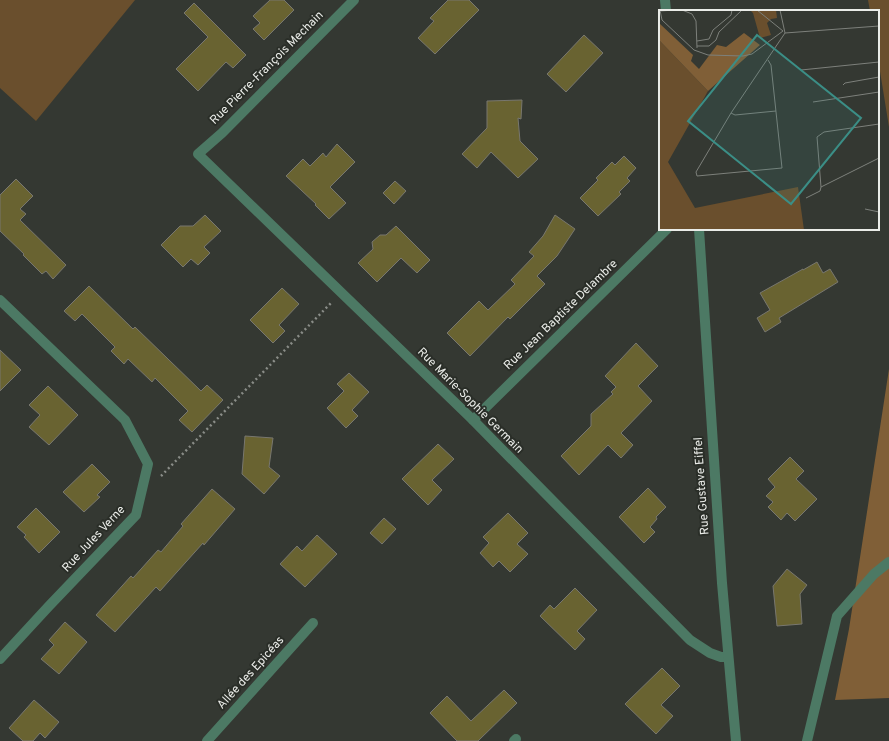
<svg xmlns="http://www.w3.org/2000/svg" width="889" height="741" font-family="Overpass,sans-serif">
  <rect width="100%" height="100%" fill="#343832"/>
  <g fill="#6a4f2d">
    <path d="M0 0H135L36 121 0 88Z"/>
    <path d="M868 0H889V127L878 59V11H870Z"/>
  </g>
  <path fill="#805f37" d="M889 369V698L835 700 849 629Z"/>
  <g fill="#696331" stroke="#78776f">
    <path d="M270 0H284L294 10 264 40 253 29 260 23 253 16Z"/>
    <path d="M448 0H469L479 10 435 54 418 38 434 21 430 18Z"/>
    <path d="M194 3 246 55 233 68 226 62 198 91 176 69 208 37 184 13Z"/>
    <path d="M584 35 603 53 566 92 547 74Z"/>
    <path d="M522 100 521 119 518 118 520 141 538 159 518 178 491 152 477 168 462 154 487 128V101Z"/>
    <path d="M337 144 355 162 330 187 346 203 329 219 315 205 316 204 286 176 303 159 310 166 323 153 326 157Z"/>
    <path d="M624 156 636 168 627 178 630 181 619 192 621 194 598 216 580 198 598 180 596 178 612 162 615 165Z"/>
    <path d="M16 179 33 196 20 209 26 214 20 220 66 265 53 279 46 271 42 274 23 255 24 254 0 231V195Z"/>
    <path d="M395 181 406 191 394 204 383 193Z"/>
    <path d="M205 215 221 231 204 247 210 253 198 265 191 259 183 267 161 245 180 226H193Z"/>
    <path d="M555 215 575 229 557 256 537 276 545 284 510 319 508 317 470 356 447 333 479 301 488 310 515 284 511 280 534 256 529 252 543 236Z"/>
    <path d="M396 226 430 260 417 273 401 258 377 282 358 263 373 249 372 242 380 235H386Z"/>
    <path d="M817 262 823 273 830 269 838 282 779 318 781 322 765 332 757 318 770 310 760 293 803 269V270Z"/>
    <path d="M89 286 133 329 135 327 201 391 207 385 223 400 192 432 179 420 188 411 155 378 152 382 128 359 124 364 111 351 115 347 82 314 75 321 64 311Z"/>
    <path d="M282 288 299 304 279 325 285 331 273 343 250 320Z"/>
    <path d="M636 343 658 366 638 386 652 401 621 433 633 445 621 458 608 445 579 475 561 456 591 426V414L613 394 611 392 616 387 605 376Z"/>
    <path d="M0 350 21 370 0 391Z"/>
    <path d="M349 373 369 392 352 410 358 416 346 428 327 408 344 391 337 384Z"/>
    <path d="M48 386 78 415 49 445 29 427 40 415 29 405Z"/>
    <path d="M245 436 273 438 269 467 280 476 264 494 242 474Z"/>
    <path d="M438 444 454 459 432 480 442 490 428 505 402 479Z"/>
    <path d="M790 457 804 471 796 479 817 499 795 521 787 513 781 520 768 507 773 502 766 496 775 487 768 479Z"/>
    <path d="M92 464 110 482 97 495 100 497 84 512 63 492Z"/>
    <path d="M648 488 666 507 656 517 657 519 650 527 655 532 644 543 619 517Z"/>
    <path d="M212 489 235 509 204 545 203 543 160 591 156 587 115 632 96 615 131 576 133 578 158 550 161 552 183 526 181 524Z"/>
    <path d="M36 508 60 532 39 553 24 537 26 535 17 527Z"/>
    <path d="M508 513 528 533 517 544 528 554 510 572 499 561 493 567 480 553 489 543 483 537Z"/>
    <path d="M384 518 396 529 382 544 370 533Z"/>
    <path d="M317 535 337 554 305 587 280 564 297 546 302 551Z"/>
    <path d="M787 569 807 585 800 594 802 624 777 626 773 586Z"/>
    <path d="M575 588 597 610 577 631 585 639 575 650 540 616 550 605 554 609Z"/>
    <path d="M65 622 87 642 59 674 41 659 54 645 49 640Z"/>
    <path d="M662 668 680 686 661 705 673 716 656 734 625 704Z"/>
    <path d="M504 690 517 703 478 741H457L430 713 447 696 471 721Z"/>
    <path d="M34 700 59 722 45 738 40 733 33 741H23L9 728Z"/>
  </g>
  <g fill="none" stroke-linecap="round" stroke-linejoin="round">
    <path stroke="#8a8d88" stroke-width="2.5" stroke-dasharray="2 3" stroke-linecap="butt" d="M161 476 331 303"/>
    <g stroke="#4c7964" stroke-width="10">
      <path d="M354 0 222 133 198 154 473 420 690 640 710 653 721 657H728"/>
      <path d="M665 0 666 11"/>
      <path d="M699 229 722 583 736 741"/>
      <path d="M0 300 125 420 148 464 136 515 49 606 0 659"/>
      <path d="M473 420 667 229"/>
      <path d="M207 741 313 623"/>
      <path d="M514 741 516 739"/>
      <path d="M807 741 837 616 874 574 889 562"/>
    </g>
  </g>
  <g text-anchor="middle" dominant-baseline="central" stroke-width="4" stroke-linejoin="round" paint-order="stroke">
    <g font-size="12" fill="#eaece8" stroke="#2a2e28">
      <text transform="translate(267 68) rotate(-45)">Rue Pierre-François Mechain</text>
      <text transform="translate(561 315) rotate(-44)">Rue Jean Baptiste Delambre</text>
      <text transform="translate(470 401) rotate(45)">Rue Marie-Sophie Germain</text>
      <text transform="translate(702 486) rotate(-94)">Rue Gustave Eiffel</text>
      <text transform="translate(94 539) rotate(-47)">Rue Jules Verne</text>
      <text transform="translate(251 673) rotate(-48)">Allée des Epicéas</text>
    </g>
  </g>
  <g transform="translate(659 10)">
    <rect width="220" height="220" fill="#343832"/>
    <path d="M91 0H117L118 8 112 9 108 13 112 25 101 28 94 3ZM0 30 49 81 9 152 36 198 139 177 145 220H0Z" fill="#6a4f2d"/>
    <path d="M0 13 34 45 32 51 40 59 58 35 67 37 85 23 101 35 49 81 0 30Z" fill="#805f37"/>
    <path fill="none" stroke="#7d807b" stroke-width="1" d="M1 0 3 10 35 40 49 45 84 46 93 44 124 21 98 0M23 0 33 4 37 11 38 38M121 0 126 23 220 16M1 1 16 0M38 31 50 29 54 20 72 5 73 0M38 36H50L57 30 60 22 83 0M109 50 112 55 123 158 38 166 37 162 72 103 126 23M142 60 220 52M184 75 186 73 220 67M154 92 220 82M72 103 76 105 117 101M220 114 165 122 158 127 162 177 220 148M147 188 161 181 162 177M206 199 220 202"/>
    <path fill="#3b8e86" fill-opacity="0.15" stroke="#3b8e86" stroke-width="2" d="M98 25 202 108 132 194 29 111Z"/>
    <rect width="220" height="220" fill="none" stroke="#eaece8" stroke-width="2"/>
  </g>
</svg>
